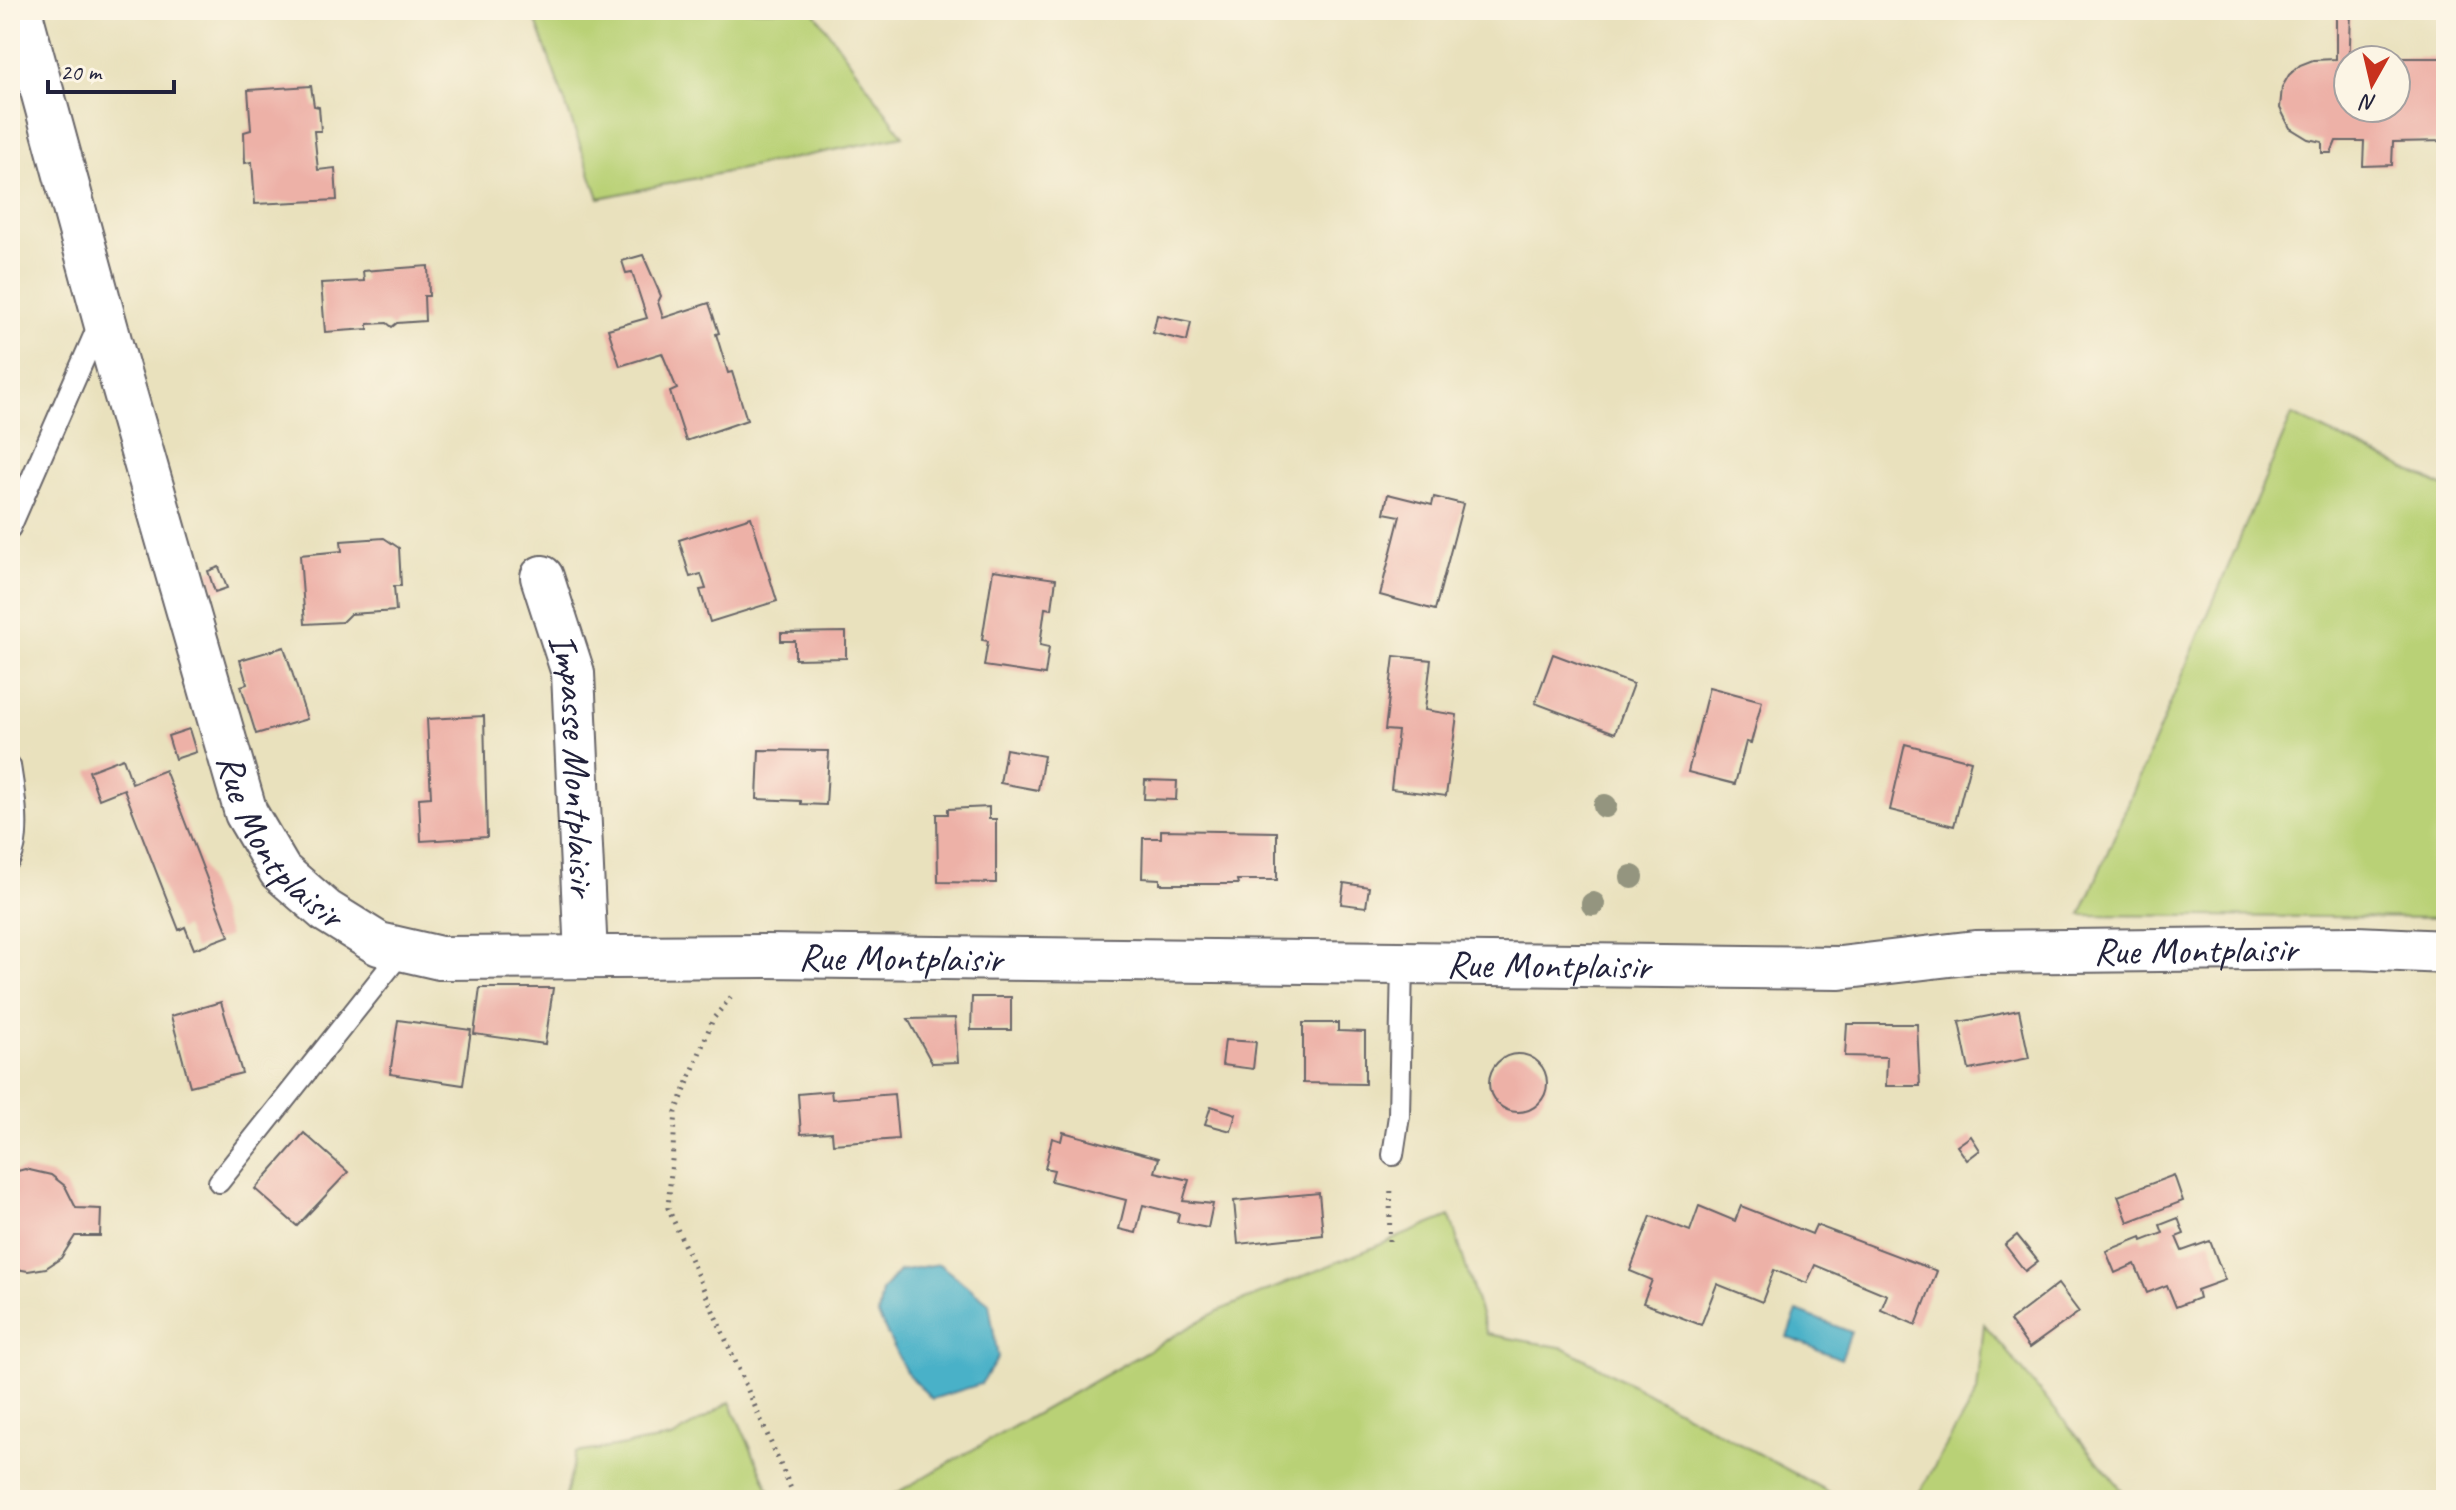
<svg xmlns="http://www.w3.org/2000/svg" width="2456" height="1510" font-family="Caveat,sans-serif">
  <rect width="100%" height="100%" fill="#fcf5e5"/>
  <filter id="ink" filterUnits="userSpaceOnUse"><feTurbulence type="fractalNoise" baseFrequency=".0125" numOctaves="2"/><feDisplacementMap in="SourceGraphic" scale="16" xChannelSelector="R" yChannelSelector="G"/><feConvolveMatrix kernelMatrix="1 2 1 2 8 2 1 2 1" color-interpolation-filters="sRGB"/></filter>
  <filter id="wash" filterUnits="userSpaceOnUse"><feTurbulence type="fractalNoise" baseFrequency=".006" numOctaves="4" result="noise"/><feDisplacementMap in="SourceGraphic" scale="32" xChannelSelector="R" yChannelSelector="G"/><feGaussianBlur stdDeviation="1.8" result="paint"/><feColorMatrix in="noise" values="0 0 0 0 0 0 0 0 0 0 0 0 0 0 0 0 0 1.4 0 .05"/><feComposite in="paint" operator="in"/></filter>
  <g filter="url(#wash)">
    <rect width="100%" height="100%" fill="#e9e1bd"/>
    <g fill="#b9d176" stroke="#6e7a58" stroke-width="2">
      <path d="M532 10H813L903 136 599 198Z"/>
      <path d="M2292 415 2446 488V918L2081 915Z"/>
      <path d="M1450 1216 1487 1334 1565 1348 1843 1500H884L1218 1311Z"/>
      <path d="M1984 1324 2130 1500H1915L1977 1392Z"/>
      <path d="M730 1402 774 1500H564L576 1453 672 1438Z"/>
    </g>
    <g fill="#49b1c8" stroke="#366a82" stroke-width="2">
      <path d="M939 1264 989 1303 998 1358 981 1384 932 1399 906 1372 878 1315 882 1291 899 1271Z"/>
      <path d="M1797 1311 1851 1332 1841 1359 1787 1337Z"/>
    </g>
    <g id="blocks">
      <g fill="#edb1a7">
        <path d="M2336 10H2351L2348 108H2396V58H2446V141L2393 142 2392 165 2363 166 2364 141H2336L2331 153H2322V142L2308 139 2290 128 2280 108 2282 87 2289 75 2300 65 2313 60 2336 59Z"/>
        <path d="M311 86 314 106 319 107 321 131H314L318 170 335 168 337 200 255 204 252 162 245 163 244 132 251 130 248 90Z"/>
        <path d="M643 255 661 296 658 302 663 318 709 303 719 333 716 334 728 373 732 372 747 420 686 441 670 392 677 389 662 353 620 366 608 329 647 318 632 272 626 273 622 261Z"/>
        <path d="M428 266 429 296H424L425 321 397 323 392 327 387 323 368 324V329L325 332 321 283 364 281 363 271Z"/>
        <path d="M1157 315 1191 322 1187 341 1153 333Z"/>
        <path d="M1388 494 1432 505 1434 497 1463 504 1435 610 1380 595 1400 516 1384 513Z"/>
        <path d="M751 517 777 601 710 622 700 590 706 589 701 574 690 577 679 540Z"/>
        <path d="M384 538 399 548 401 586H394L396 611 350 614 342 622 305 624 300 555 342 551 341 541Z"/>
        <path d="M219 567 227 588 215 592 208 571Z"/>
        <path d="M993 570 1056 579 1052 609 1045 608 1040 645 1049 647 1045 675 984 666 988 641 982 640Z"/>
        <path d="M846 632V658L795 659V641H781V633Z"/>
        <path d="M284 647 307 719 256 734 241 686 247 684 240 660Z"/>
        <path d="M1553 654 1633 684 1615 733 1535 703Z"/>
        <path d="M1394 656 1431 660 1425 710 1457 715 1446 796 1391 789 1398 731 1385 730Z"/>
        <path d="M1709 687 1762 701 1751 743 1746 742 1735 784 1688 772Z"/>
        <path d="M484 716 487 837 421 841 419 798 431 797 427 719Z"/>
        <path d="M189 729 196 752 175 759 168 736Z"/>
        <path d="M1905 744 1971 761 1954 826 1890 810Z"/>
        <path d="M1006 749 1044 756 1038 790 1000 783Z"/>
        <path d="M759 750 829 751 826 805 801 804V801L757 799Z"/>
        <path d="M123 758 132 783 165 770 229 936 194 949 185 927 179 930 124 789 99 799 89 771Z"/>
        <path d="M1145 780 1177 781 1176 800 1144 799Z"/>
        <path d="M989 807V819H996V883L938 882 937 814H948V809Z"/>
        <path d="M1161 830 1277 832V880H1237L1238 884H1160V879L1142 878 1143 838H1161Z"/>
        <path d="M1344 883 1369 887 1366 907 1341 904Z"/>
        <path d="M480 988H553L545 1044 474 1034Z"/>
        <path d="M972 997H1011V1030H971Z"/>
        <path d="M221 1002 242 1073 190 1086 171 1016Z"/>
        <path d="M2019 1010 2029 1058 1969 1070 1959 1022Z"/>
        <path d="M955 1018 958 1062 932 1063 908 1019Z"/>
        <path d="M398 1020 471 1030 463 1085 390 1074Z"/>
        <path d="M1303 1023H1338V1031L1365 1032V1084L1303 1083Z"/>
        <path d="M1847 1024H1917L1920 1086H1886L1887 1057 1845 1056Z"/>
        <path d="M1225 1040 1256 1042 1253 1069 1222 1065Z"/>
        <circle cx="1518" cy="1083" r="29"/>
        <path d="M831 1091 832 1099 894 1094 898 1139 833 1144 832 1132 801 1134 798 1094Z"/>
        <path d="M1211 1106 1236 1114 1231 1131 1205 1124Z"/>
        <path d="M1063 1132 1159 1158 1155 1172 1189 1180 1183 1201 1213 1204 1208 1228 1177 1222 1179 1214 1143 1205 1136 1233 1119 1229 1126 1200 1051 1181 1054 1170 1045 1168 1052 1138 1061 1141Z"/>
        <path d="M304 1133 348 1172 297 1226 255 1189Z"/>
        <path d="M1971 1136 1980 1150 1967 1160 1957 1146Z"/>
        <path d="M25 1169 51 1175 65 1186 76 1208 101 1209 100 1236H75L61 1258 46 1268 28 1271 10 1268V1173Z"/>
        <path d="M2174 1175 2183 1201 2128 1222 2118 1196Z"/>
        <path d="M1319 1193 1323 1235 1238 1244 1234 1201Z"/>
        <path d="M1699 1206 1735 1221 1741 1206 1812 1234 1816 1225 1937 1271 1916 1325 1881 1310 1887 1295 1815 1265 1807 1283 1774 1270 1762 1302 1717 1284 1701 1325 1643 1303 1652 1280 1630 1271 1651 1216 1690 1231Z"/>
        <path d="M2178 1218 2184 1234 2176 1237 2182 1251 2210 1241 2225 1280 2197 1290 2199 1298 2176 1307 2167 1285 2147 1293 2135 1264 2115 1273 2106 1251 2141 1237 2142 1241 2163 1233 2160 1225Z"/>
        <path d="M2017 1235 2038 1261 2025 1271 2005 1245Z"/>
        <path d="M2058 1284 2079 1312 2029 1348 2010 1321Z"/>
      </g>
    </g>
  </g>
  <g filter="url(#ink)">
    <use href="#blocks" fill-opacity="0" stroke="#686568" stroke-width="2"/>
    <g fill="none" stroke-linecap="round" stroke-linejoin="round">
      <defs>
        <g id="service">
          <path d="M10 528 100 322"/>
          <path d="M10 766C14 791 22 837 10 859"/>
          <path d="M1393 1155 1399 1116 1402 962"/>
          <path d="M219 1182 404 949"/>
        </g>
        <g id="minor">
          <path id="s1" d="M20 10 111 344 246 813 280 871 326 911 379 944 440 958 765 956 1840 968 1975 952 2356 948 2446 952"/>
          <path id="s2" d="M542 577 573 673 586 956"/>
        </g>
      </defs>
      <use href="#service" stroke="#686568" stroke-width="24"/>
      <use href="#minor" stroke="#686568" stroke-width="46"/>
      <g stroke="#686568" stroke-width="5" stroke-dasharray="2 6" stroke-linecap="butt">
        <path d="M731 997 713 1019 676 1112 668 1208 796 1500"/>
        <path d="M1389 1241 1391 1186"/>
      </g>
      <use href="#service" stroke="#fff" stroke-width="20"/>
      <use href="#minor" stroke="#fff" stroke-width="42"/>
    </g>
    <g fill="#94957f">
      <circle cx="1605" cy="806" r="12"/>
      <circle cx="1632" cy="877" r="12"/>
      <circle cx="1593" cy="904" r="12"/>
    </g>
  </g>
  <g text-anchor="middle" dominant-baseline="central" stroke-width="6" stroke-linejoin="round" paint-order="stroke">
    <g font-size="38" fill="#22223b" stroke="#fcf5e5">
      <text stroke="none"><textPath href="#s2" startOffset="192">Impasse Montplaisir</textPath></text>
      <text stroke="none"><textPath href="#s1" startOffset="876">Rue Montplaisir</textPath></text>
      <text stroke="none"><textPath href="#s1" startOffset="2844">Rue Montplaisir</textPath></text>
      <text stroke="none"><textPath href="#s1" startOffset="1548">Rue Montplaisir</textPath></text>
      <text stroke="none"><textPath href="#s1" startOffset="2196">Rue Montplaisir</textPath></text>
    </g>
  </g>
  <rect width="2456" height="1510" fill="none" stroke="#fcf5e5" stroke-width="40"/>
  <g transform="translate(2372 84) rotate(188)"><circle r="38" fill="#fcf5e5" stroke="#a5a1a1" stroke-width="2"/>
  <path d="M0-6L14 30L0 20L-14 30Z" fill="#c8321e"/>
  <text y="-12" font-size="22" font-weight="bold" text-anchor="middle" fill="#22223b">N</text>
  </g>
  <path d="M48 80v12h126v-12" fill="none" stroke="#22223b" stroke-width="4"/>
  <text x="60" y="80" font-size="24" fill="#22223b" stroke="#fcf5e5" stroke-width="6" paint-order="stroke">20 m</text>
</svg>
